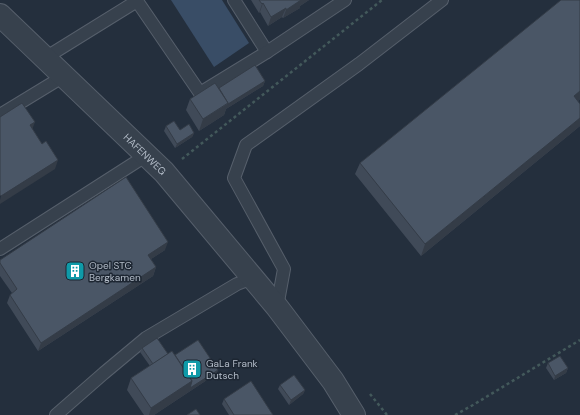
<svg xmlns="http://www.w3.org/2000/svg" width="580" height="415" font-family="'DM Sans',sans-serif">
  <rect width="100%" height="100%" fill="#242f3d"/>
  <path fill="#394d66" d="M171 0H222L249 43 214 67Z"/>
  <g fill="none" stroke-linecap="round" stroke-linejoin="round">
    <defs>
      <g id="service">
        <path d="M234 0 267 52"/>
        <path d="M45 58 137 1 200 93 267 52 345 0"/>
        <path d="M0 115 64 76"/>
        <path d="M0 249 147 155"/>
        <path d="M277 307 284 269 234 178 246 145 359 64 442 0"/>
        <path d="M56 415 104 373 146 338 237 284 253 278"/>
      </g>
      <g id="minor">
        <path id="s1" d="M0 15 164 172 277 307 333 381 354 415"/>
      </g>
    </defs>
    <use href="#service" stroke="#565f6b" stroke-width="14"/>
    <use href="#minor" stroke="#565f6b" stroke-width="24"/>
    <g stroke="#43595b" stroke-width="2.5" stroke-dasharray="3 3" stroke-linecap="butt">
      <path d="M182 159 382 0"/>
      <path d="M370 394 387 415"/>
      <path d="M455 415 473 405 580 340"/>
    </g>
    <use href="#service" stroke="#37414d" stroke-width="12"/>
    <use href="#minor" stroke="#37414d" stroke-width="22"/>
  </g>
  <g fill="#404a58">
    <path d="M251 0H309L300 6V8L283 18 282 17 268 26 260 12 259 13Z"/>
    <path d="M580 0V99L578 101 580 104V126L421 256 355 174 360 163Z"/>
    <path d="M265 81 263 86 226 109 224 115 199 131 186 110 190 99 219 88Z"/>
    <path d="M166 126 180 130 194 133 192 137 175 148 164 131Z"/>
    <path d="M165 250 151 259 156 267 153 276 38 351 7 303 10 295 12 293 0 276V260Z"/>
    <path d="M142 348 175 355 218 370 216 374 154 415H144L127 390 131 378 150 366 140 352Z"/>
    <path d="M548 363 568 368 566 373 554 380 546 368Z"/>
    <path d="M280 385 305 390 303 394 289 405 278 389Z"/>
    <path d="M224 399 273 415H229L222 404Z"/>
  </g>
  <g fill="#343c47">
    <path d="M301 0H309L300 6V8L283 18 286 10Z"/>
    <path d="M263 3 260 12 259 13 262 4Z"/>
    <path d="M286 8 282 17 268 26 271 17Z"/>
    <path d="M265 81 263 86 226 109 224 115 199 131 203 119Z"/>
    <path d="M580 91V99L569 108 574 96Z"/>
    <path d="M580 118V126L421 256 425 244Z"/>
    <path d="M35 122 32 130 30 125Z"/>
    <path d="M194 133 192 137 175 148 177 144Z"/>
    <path d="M58 160 55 169 0 204V200L1 196Z"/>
    <path d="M168 242 165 250 145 263 148 255Z"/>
    <path d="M156 267 153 276 38 351 41 343Z"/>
    <path d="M568 368 566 373 554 380 555 376Z"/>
    <path d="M218 370 216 374 154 415H149L151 408 192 381Z"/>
    <path d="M305 390 303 394 289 405 291 400Z"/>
  </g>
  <g fill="#4a5666" stroke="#343c47">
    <path d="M259 0H301L286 10V8L271 17 263 3 262 4Z"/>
    <path d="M561 0H580V91L574 96 580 104V118L425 244 360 163Z"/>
    <path d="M255 65 265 81 228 104V103L219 88Z"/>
    <path d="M215 83 228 103 203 119 190 99Z"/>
    <path d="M22 103 35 122 30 125 42 144 46 141 58 160 1 196 0 195V117Z"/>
    <path d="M174 121 180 130 189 124 194 133 177 144 166 126Z"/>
    <path d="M126 177 168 242 148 255 156 267 41 343 10 295 17 289 0 263V260Z"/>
    <path d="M157 338 168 354 153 364 142 348Z"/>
    <path d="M198 340 218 370 190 388 192 381 175 355Z"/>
    <path d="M172 351 192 381 151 408 131 378Z"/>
    <path d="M560 356 568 368 555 376 548 363Z"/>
    <path d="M294 375 305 390 291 400 280 385Z"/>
    <path d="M251 381 273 415H234L224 399Z"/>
    <path d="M196 409 200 415H187Z"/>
  </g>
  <defs>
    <symbol id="building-square" viewBox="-11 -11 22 22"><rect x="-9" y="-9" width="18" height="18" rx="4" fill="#0f9aa8" stroke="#1d2632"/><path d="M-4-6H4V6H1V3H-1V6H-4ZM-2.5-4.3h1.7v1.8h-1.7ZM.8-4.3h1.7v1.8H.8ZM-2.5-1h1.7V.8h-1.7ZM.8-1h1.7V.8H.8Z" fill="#fff"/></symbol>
  </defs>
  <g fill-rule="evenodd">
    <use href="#building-square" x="64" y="260" width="22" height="22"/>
    <use href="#building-square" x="181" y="358" width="22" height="22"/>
  </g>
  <g text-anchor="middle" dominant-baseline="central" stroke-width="3" stroke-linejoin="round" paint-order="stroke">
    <g font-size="10" fill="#b3bcc8" stroke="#1d2632">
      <text stroke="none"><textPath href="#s1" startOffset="201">HAFENWEG</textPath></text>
    </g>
    <g font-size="10" fill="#b3bcc8" stroke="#1d2632" text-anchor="start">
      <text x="89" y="265">Opel STC<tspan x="89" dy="12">Bergkamen</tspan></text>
      <text x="206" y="363">GaLa Frank<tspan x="206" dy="12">Dutsch</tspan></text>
    </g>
  </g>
</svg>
